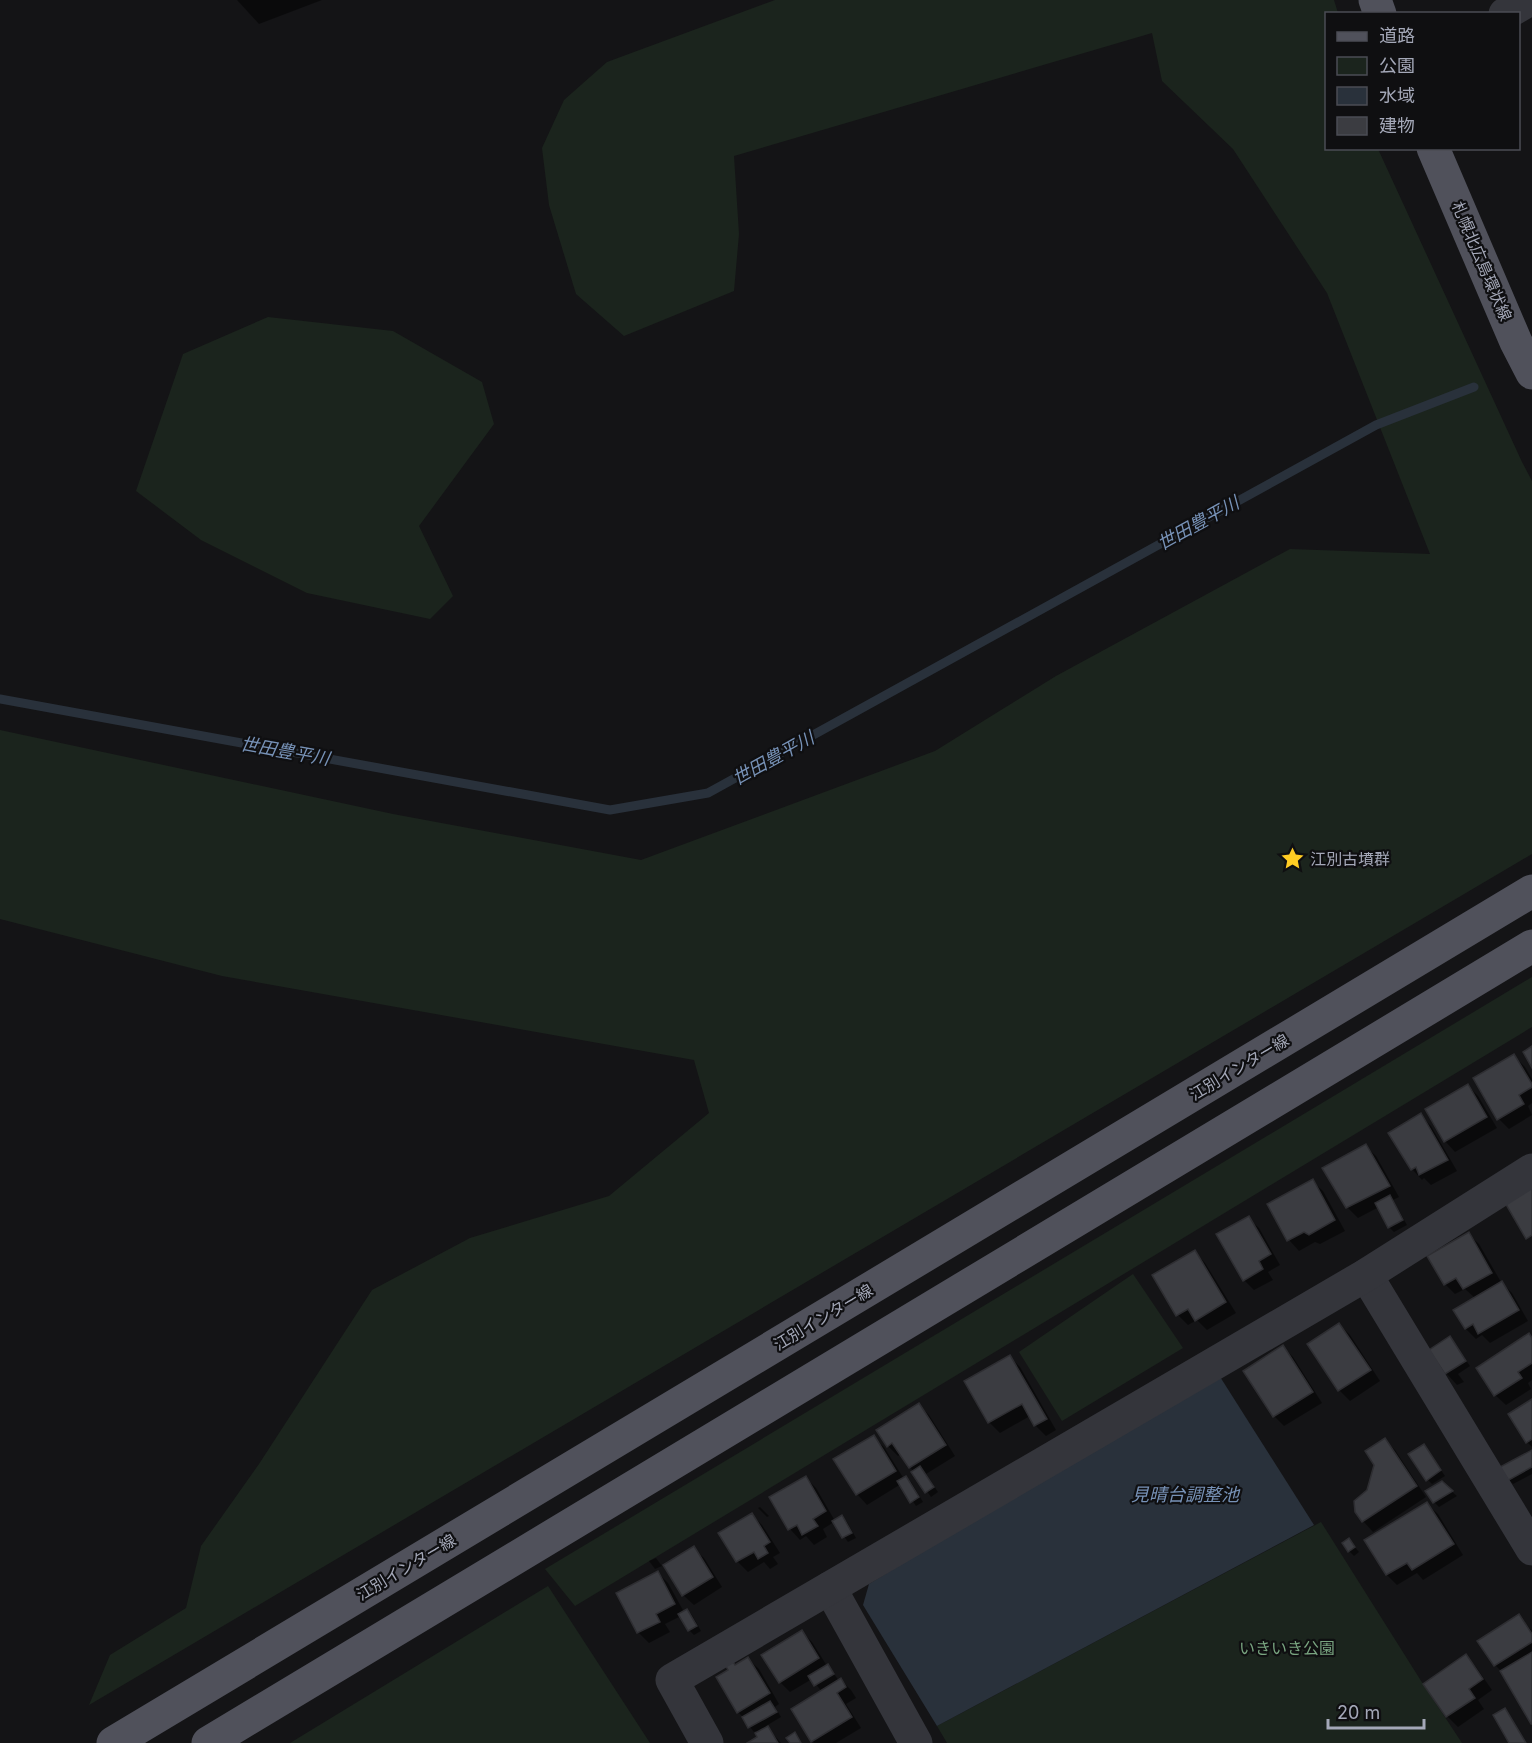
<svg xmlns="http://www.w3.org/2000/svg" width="1532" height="1743" font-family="Inter,'Noto Sans JP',sans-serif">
  <rect width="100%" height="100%" fill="#141416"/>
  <g fill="#1b241d">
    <path d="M775 0H1334L1338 13 1326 14V148L1378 149 1522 462 1532 481V854L89 1705 110 1655 186 1608 201 1546 259 1464 372 1290 470 1238 609 1196 709 1113 694 1060 222 976 0 919V730L393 814 641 860 935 751 1056 676 1290 549 1430 554 1327 293 1233 149 1162 81 1152 33 734 156 739 234 734 291 624 336 576 294 549 205 542 148 564 100 607 62Z"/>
    <path d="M268 317 393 331 482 382 494 424 419 526 453 596 430 619 307 593 201 540 136 491 183 354Z"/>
    <path d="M1532 977V1027L575 1606 545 1569Z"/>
    <path d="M1133 1274 1183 1348 1062 1421 1019 1352Z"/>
    <path d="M1321 1522 1423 1684 1462 1743H947L937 1726Z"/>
    <path d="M548 1586 650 1743H290Z"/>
  </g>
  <path fill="#29313b" d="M1217 1372 1314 1525 937 1726 863 1605 869 1584Z"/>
  <g fill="#0007">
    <path d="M237 0H322L259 24Z"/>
    <path d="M1514 1056 1525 1067 1532 1079V1103L1528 1106 1532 1115 1509 1129 1499 1119Z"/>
    <path d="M1468 1086 1478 1096 1497 1128 1455 1152 1445 1141Z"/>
    <path d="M1420 1115 1431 1126 1457 1171 1431 1185 1424 1178 1422 1180 1412 1169 1390 1133Z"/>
    <path d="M1365 1146 1376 1156 1399 1197 1393 1200 1407 1225 1394 1232 1389 1227 1379 1207 1358 1218 1347 1207Z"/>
    <path d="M1312 1181 1323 1191 1345 1231 1320 1244 1315 1242 1299 1251 1289 1240 1269 1205Z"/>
    <path d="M1248 1218 1259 1228 1280 1265 1268 1272 1273 1280 1254 1290 1244 1280Z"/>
    <path d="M1468 1234 1479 1244 1501 1282 1512 1293 1528 1321 1490 1343 1482 1335 1476 1339 1466 1329 1475 1298 1465 1289 1455 1294 1445 1284Z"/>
    <path d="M1195 1252 1205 1263 1236 1313 1207 1330 1197 1320 1188 1325 1178 1315Z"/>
    <path d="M1339 1324 1350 1335 1380 1381 1350 1401 1339 1390 1309 1344Z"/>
    <path d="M1450 1338 1470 1366 1458 1374 1464 1382 1457 1385 1446 1373 1431 1351Z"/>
    <path d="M1532 1338V1380L1528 1383 1531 1389 1506 1405 1495 1395Z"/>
    <path d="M1283 1347 1293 1357 1322 1403 1284 1426 1274 1416Z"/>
    <path d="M1010 1357 1020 1367 1056 1430 1046 1436 1035 1425 1030 1416 1000 1433 989 1422 966 1382Z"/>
    <path d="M1532 1400V1447L1527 1442Z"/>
    <path d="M919 1405 929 1415 955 1456 926 1474 938 1492 931 1497 901 1454 898 1456 888 1446Z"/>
    <path d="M873 1437 884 1447 904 1479 906 1478 911 1482 923 1502 916 1506 901 1484 867 1505 857 1494Z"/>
    <path d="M1385 1440 1395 1450 1426 1497 1373 1532 1363 1521 1369 1491Z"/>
    <path d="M1428 1451 1445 1476 1432 1484 1428 1480Z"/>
    <path d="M1532 1451V1474L1513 1484 1509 1480Z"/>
    <path d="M805 1477 816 1488 835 1521 842 1517 847 1522 856 1538 848 1542 834 1522 823 1529 827 1537 814 1545 806 1536 800 1540 790 1529 771 1497Z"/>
    <path d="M1442 1483 1457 1496 1439 1507 1434 1502Z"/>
    <path d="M1427 1504 1438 1514 1463 1555 1423 1580 1417 1573 1397 1585 1387 1575Z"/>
    <path d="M760 1507 769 1516 767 1517 758 1508Z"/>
    <path d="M752 1515 762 1525 780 1553 773 1557 778 1564 770 1569 764 1562 748 1572 737 1561Z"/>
    <path d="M1349 1540 1359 1552 1354 1556 1349 1551Z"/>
    <path d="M693 1548 704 1558 722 1587 694 1605 683 1595Z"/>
    <path d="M656 1558 662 1566 655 1569 649 1561Z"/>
    <path d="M658 1573 668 1583 684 1612 687 1610 692 1615 701 1631 694 1635 689 1630 681 1616 665 1624 670 1632 649 1643 638 1632 618 1593Z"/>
    <path d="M1519 1616 1532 1631V1723L1503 1673 1495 1665 1480 1642Z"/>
    <path d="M802 1632 812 1642 827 1666 832 1671 839 1681 841 1680 851 1690 856 1698 846 1704 861 1728 836 1743H814L812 1741 822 1692 812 1679 790 1692 780 1682Z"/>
    <path d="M1466 1656 1476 1667 1492 1690 1478 1700 1484 1709 1458 1727 1447 1716 1425 1684Z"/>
    <path d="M748 1659 759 1669 779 1704 775 1707 781 1717 766 1726 781 1743H750L759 1738 756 1731 754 1732 750 1727 744 1718 738 1712 730 1670 731 1660 736 1666Z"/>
  </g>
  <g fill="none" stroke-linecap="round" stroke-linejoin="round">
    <path stroke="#29313b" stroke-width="9" d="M0 699 610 810 708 793 1376 425 1474 387"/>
  </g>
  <g fill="#3b3c41" stroke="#2e2e32" stroke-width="1.5">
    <path d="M1532 1046V1068L1523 1052Z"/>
    <path d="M1514 1054 1532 1084V1087L1519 1095 1524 1104 1497 1120 1473 1078Z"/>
    <path d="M1468 1084 1487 1117 1444 1142 1425 1109Z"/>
    <path d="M1421 1113 1448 1160 1419 1175 1416 1167 1411 1170 1388 1133Z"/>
    <path d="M1366 1144 1390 1186 1346 1208 1322 1168Z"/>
    <path d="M1313 1179 1335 1220 1309 1235 1304 1232 1287 1241 1267 1204Z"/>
    <path d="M1532 1184V1235L1526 1239 1504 1201Z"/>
    <path d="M1390 1195 1403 1220 1388 1228 1375 1203Z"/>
    <path d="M1249 1216 1271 1254 1259 1261 1263 1269 1243 1281 1216 1234Z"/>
    <path d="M1469 1232 1492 1273 1463 1289 1456 1278 1444 1285 1427 1256Z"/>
    <path d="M1195 1250 1226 1302 1195 1321 1188 1309 1176 1316 1152 1275Z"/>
    <path d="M1502 1281 1519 1310 1478 1334 1473 1324 1465 1329 1453 1310Z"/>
    <path d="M1339 1323 1371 1370 1338 1391 1307 1344Z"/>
    <path d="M1529 1333 1532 1338V1363L1518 1372 1522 1378 1494 1396 1476 1368Z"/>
    <path d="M1450 1336 1466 1361 1445 1374 1429 1350Z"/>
    <path d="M1283 1345 1313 1392 1273 1417 1243 1371Z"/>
    <path d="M1010 1355 1047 1419 1034 1426 1022 1404 988 1423 964 1381Z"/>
    <path d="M1532 1399V1439L1526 1443 1508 1414Z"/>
    <path d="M919 1403 946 1445 909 1468 892 1443 887 1447 876 1430Z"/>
    <path d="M874 1435 896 1471 856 1495 833 1459Z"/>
    <path d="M1385 1438 1417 1486 1362 1522 1355 1512 1354 1501 1367 1490 1374 1465 1365 1451Z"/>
    <path d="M1424 1444 1441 1470 1426 1481 1408 1454Z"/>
    <path d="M1532 1450V1467L1507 1481 1500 1467Z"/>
    <path d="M920 1466 934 1487 925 1493 911 1472Z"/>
    <path d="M806 1476 826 1511 813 1519 818 1526 802 1535 797 1525 788 1530 769 1497Z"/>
    <path d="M906 1476 919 1497 910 1503 897 1481Z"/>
    <path d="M1442 1481 1453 1491 1433 1503 1425 1491Z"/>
    <path d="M1427 1502 1454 1544 1412 1570 1407 1563 1386 1575 1364 1540Z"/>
    <path d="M752 1513 770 1542 764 1546 768 1553 758 1559 754 1552 736 1562 718 1533Z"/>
    <path d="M842 1515 852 1533 842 1538 832 1521Z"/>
    <path d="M1349 1538 1355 1547 1348 1552 1342 1543Z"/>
    <path d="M694 1546 713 1577 682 1596 663 1565Z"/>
    <path d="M658 1571 675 1604 656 1614 660 1622 637 1633 616 1593Z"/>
    <path d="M687 1609 697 1626 688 1631 678 1614Z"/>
    <path d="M1519 1614 1532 1634V1642L1494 1666 1477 1641Z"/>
    <path d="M802 1630 819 1658 779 1683 761 1655Z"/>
    <path d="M1532 1652V1724H1531L1500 1671Z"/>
    <path d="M1466 1654 1483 1679 1469 1689 1475 1698 1446 1717 1423 1684Z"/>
    <path d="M748 1657 770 1693 737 1713 716 1677 728 1670 724 1663 731 1658 735 1665Z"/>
    <path d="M828 1664 834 1674 814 1686 808 1676Z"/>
    <path d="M841 1678 846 1687 837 1693 852 1717 811 1742 791 1709Z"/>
    <path d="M770 1701 777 1712 748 1728 742 1717Z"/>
    <path d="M1505 1708 1526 1743H1509L1493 1715Z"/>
    <path d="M768 1726 778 1743H747L757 1737 755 1733Z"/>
    <path d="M795 1732 801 1743H790L786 1738Z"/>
  </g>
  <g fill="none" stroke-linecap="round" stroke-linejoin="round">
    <g stroke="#34353b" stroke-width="33">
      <path d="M1505 14 1529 0"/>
      <path d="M1366 1275 1532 1549"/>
      <path d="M830 1588 916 1743"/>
      <path d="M707 1743 672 1680 1366 1275 1532 1170"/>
    </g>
    <g stroke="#50515b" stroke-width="33">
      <path d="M1375 0 1380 14"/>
      <path d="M1433 148 1516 342 1532 373"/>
      <path d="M113 1743 1532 891"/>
      <path d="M208 1743 1532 946"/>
    </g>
  </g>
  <defs>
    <symbol id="sight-bare" viewBox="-9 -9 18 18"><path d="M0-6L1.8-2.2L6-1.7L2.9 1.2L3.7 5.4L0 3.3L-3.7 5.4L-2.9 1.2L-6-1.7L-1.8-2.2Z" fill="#ffcd23" stroke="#0f0f11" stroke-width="2.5" paint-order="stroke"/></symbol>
  </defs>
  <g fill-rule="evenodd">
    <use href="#sight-bare" x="1276" y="842" width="33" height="33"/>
  </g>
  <g text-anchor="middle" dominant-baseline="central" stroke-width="4.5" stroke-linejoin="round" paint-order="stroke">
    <g font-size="16" fill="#a4a8b8" stroke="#0f0f11">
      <text transform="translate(1482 261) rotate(67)">札幌北広島環状線</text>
      <text transform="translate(1239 1067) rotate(-31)">江別インター線</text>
      <text transform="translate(823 1317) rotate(-31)">江別インター線</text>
      <text transform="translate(406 1567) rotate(-31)">江別インター線</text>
    </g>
    <g font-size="16" fill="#a4a8b8" stroke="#0f0f11" text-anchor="start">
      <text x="1310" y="859">江別古墳群</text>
    </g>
    <g font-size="16" fill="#79a580" stroke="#0f0f11">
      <text x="1287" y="1648">いきいき公園</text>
    </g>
    <g font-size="18" font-style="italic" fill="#7792b7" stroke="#0f0f11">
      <text transform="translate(1198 523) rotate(-29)">世田豊平川</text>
      <text transform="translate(285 751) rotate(10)">世田豊平川</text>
      <text transform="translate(773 758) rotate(-29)">世田豊平川</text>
      <text x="1185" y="1494">見晴台調整池</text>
    </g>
  </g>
  <rect x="1325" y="12" width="195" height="138" fill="#0f0f11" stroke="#4b4c54" stroke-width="1.5"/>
  <rect x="1337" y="32" width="30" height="9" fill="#50515b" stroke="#4b4c54" stroke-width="1.5"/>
  <text x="1379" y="42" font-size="18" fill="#a4a8b8">道路</text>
  <rect x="1337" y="57" width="30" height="18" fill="#1b241d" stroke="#4b4c54" stroke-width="1.5"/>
  <text x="1379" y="72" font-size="18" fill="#a4a8b8">公園</text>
  <rect x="1337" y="87" width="30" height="18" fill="#29313b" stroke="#4b4c54" stroke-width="1.5"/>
  <text x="1379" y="102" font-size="18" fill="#a4a8b8">水域</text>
  <rect x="1337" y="117" width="30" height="18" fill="#3b3c41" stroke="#4b4c54" stroke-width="1.5"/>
  <text x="1379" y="132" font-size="18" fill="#a4a8b8">建物</text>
  <path d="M1328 1719v9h96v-9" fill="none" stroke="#a4a8b8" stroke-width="3"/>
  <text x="1337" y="1719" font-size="18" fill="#a4a8b8" stroke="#0f0f11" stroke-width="4.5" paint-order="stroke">20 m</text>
</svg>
